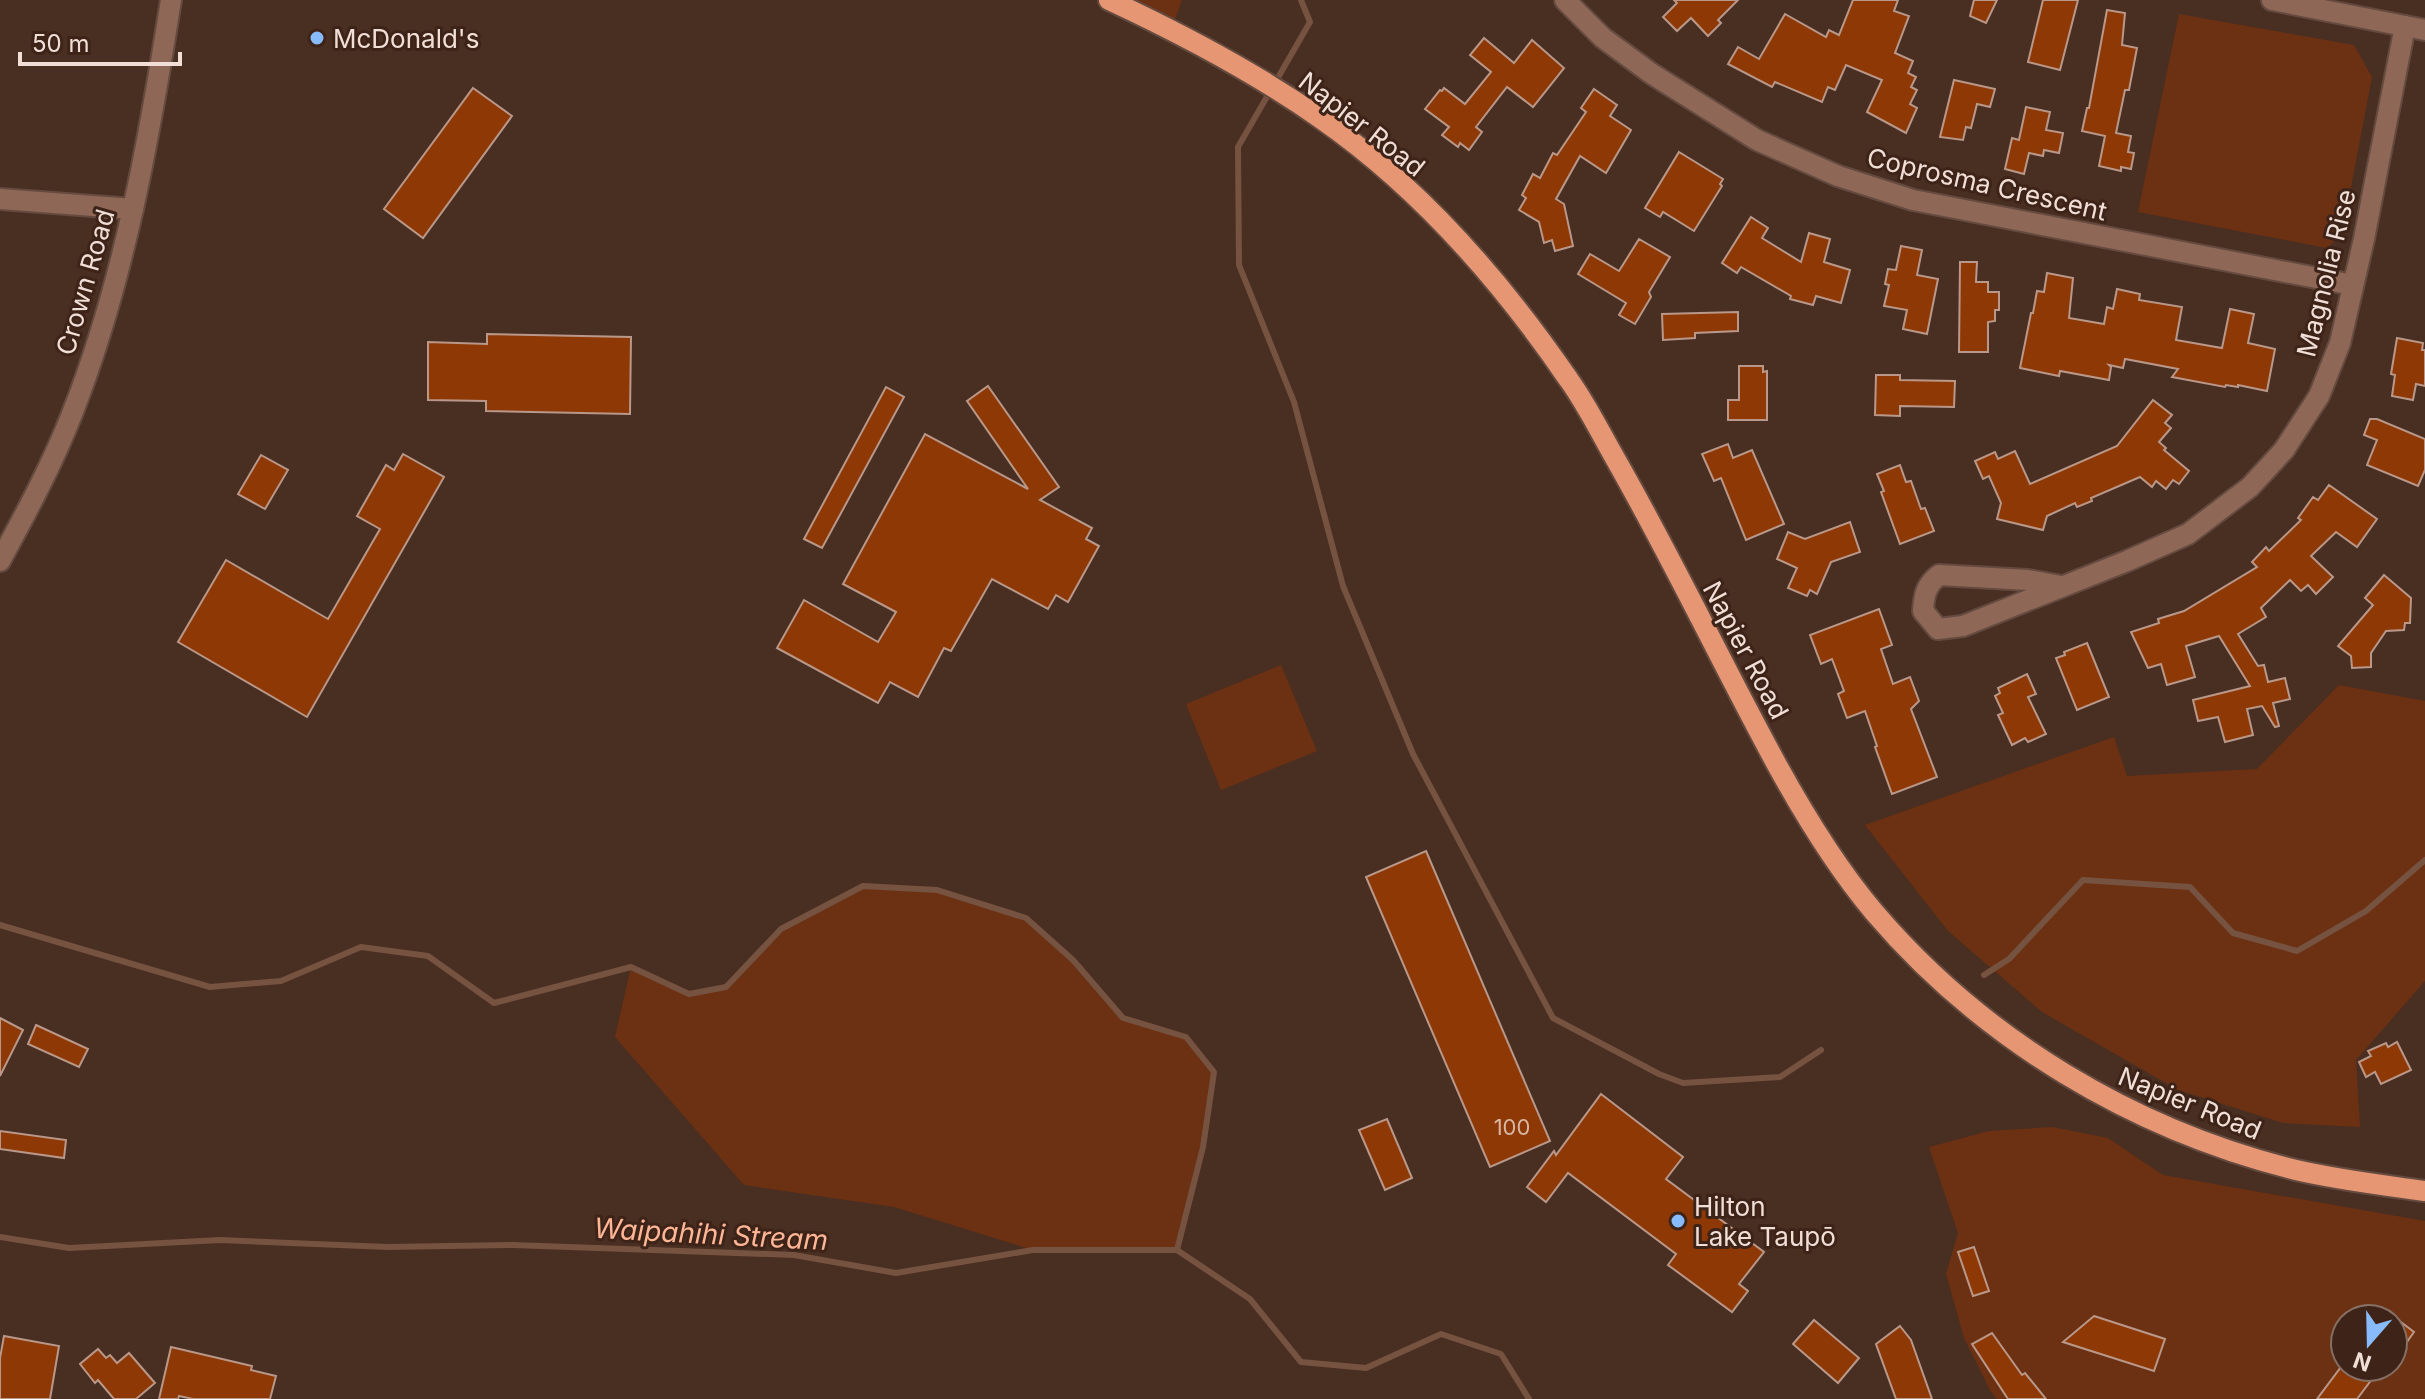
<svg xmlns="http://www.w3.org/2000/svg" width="2425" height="1399" font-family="Inter,sans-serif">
  <rect width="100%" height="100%" fill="#492e22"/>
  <g fill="#6c3113" fill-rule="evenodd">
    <path d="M1117 0H1182L1173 25Z"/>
    <path d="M2179 14 2354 45 2372 77 2342 234 2327 248 2138 212Z"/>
    <path d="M1281 665 1317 751 1221 790 1186 704Z"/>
    <path d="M2339 685 2425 701V981L2356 1060 2360 1127 2283 1123 2178 1090 2042 1012 1948 931 1865 825 2114 737 2127 776 2257 769Z"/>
    <path d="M863 886 937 890 1026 918 1073 960 1123 1018 1186 1037 1214 1072 1203 1147 1177 1250H1033L894 1207 744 1185 615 1037 631 967 689 994 726 987 781 929Z"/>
    <path d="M2052 1127 2108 1138 2163 1175 2425 1221V1399H1997L1991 1392 1964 1338 1946 1274 1958 1233 1929 1147 1989 1131ZM2345 1319H2393V1367H2345Z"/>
  </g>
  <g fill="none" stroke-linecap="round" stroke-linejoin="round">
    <g stroke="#765240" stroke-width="6">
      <path d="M1301 0 1310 22 1238 147 1239 265 1294 402 1343 586 1413 754 1553 1018 1659 1074 1683 1083 1780 1077 1821 1050"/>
      <path d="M0 925 210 987 281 981 361 947 428 956 494 1003 631 967 689 994 726 987 781 929 863 886 937 890 1026 918 1073 960 1123 1018 1186 1037 1214 1072 1203 1147 1177 1250"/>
      <path d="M1984 975 2009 959 2083 880 2190 887 2233 933 2297 951 2366 911 2425 860"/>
      <path d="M0 1237 69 1248 220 1240 388 1247 513 1245 794 1255 896 1273 1033 1250H1177L1250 1299 1301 1362 1366 1368 1441 1334 1501 1354 1529 1399"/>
    </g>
  </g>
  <g fill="#8e3905" stroke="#b9988a" stroke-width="2">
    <path d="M1674 0H1738L1718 20 1721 23 1708 36 1691 18 1677 31 1663 17 1677 3Z"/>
    <path d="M1853 0H1898L1894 11 1909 16 1895 53 1913 61 1908 73 1916 77 1911 87 1917 90 1910 104 1917 108 1906 133 1867 112 1882 80 1846 65 1835 90 1828 87 1822 102 1775 82 1772 87 1728 64 1738 47 1759 59 1785 14 1826 37 1829 30 1839 35Z"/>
    <path d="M1974 0H1997L1986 23 1970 16Z"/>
    <path d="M2043 0H2078L2060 70 2028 62Z"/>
    <path d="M2107 10 2125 13 2122 45 2137 48 2129 90H2125L2116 133 2131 136 2128 152 2134 153 2131 169 2121 167V171L2099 166 2105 136 2082 131 2087 108H2089Z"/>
    <path d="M1484 38 1514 63 1532 40 1564 68 1533 107 1507 87 1476 127 1482 132 1469 150 1460 143 1458 147 1442 135 1449 127 1425 109 1440 90 1442 91 1444 88 1465 104 1491 72 1470 55Z"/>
    <path d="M1954 80 1995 89 1990 107 1977 104 1971 128 1966 127 1963 140 1940 137Z"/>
    <path d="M473 88 512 116 423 238 384 209Z"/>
    <path d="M1594 89 1617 105 1610 116 1631 130 1606 173 1580 156 1556 199 1564 204 1573 246 1555 251 1552 240 1544 243 1539 222 1519 210 1526 198 1522 195 1533 174 1540 178 1553 153 1557 155 1586 112 1581 108Z"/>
    <path d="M2026 107 2050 112 2046 130 2063 133 2059 153 2044 150 2043 156 2029 153 2024 174 2005 169 2012 138 2019 140Z"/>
    <path d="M1679 152 1723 179 1720 184 1722 186 1694 231 1663 212 1660 217 1645 208Z"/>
    <path d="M1751 217 1768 228 1762 238 1801 262 1809 233 1830 239 1824 262 1850 270 1841 303 1816 296 1813 305 1790 299 1791 296 1741 267 1737 273 1722 263Z"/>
    <path d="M1639 239 1670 257 1649 292 1651 297 1635 324 1619 315 1626 303 1578 274 1590 254 1619 271Z"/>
    <path d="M1901 246 1922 250 1917 275 1938 279 1927 334 1903 329 1907 310 1884 306 1889 285 1885 284 1888 269 1896 270Z"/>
    <path d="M1960 262H1977L1976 282H1988V292H1999V310H1995V321L1988 322V352H1959Z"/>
    <path d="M2047 273 2073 278 2069 318 2104 324 2107 307 2113 309 2117 289 2140 294 2139 300 2182 307 2176 340 2222 348 2230 309 2254 314 2248 343 2275 349 2267 391 2238 385V387L2226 385 2225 387 2172 377 2178 369 2125 359 2123 368 2109 365 2111 367 2109 380 2060 371 2059 376 2020 368 2031 313H2033L2037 291 2044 292Z"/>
    <path d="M1738 312V331L1695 333V338L1663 340 1662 314Z"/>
    <path d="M487 334 631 337 630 414 486 411V401L428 400V342L487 344Z"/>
    <path d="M2397 338 2423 343 2422 350H2425V386L2416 384 2413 400 2392 396 2395 375 2391 374Z"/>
    <path d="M1739 366H1763V372L1767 371V420H1728V400H1739Z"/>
    <path d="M1876 375H1900V380L1955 381 1954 407 1900 406V416L1875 415Z"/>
    <path d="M988 386 1059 487 1040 500 1092 528 1086 539 1099 546 1068 602 1056 595 1048 609 992 579 951 651 944 648 918 697 890 682 878 703 777 648 804 600 878 642 896 612 843 584 925 434 1028 489 967 401Z"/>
    <path d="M886 387 904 397 822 548 804 539Z"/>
    <path d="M2153 400 2172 415 2165 423 2171 428 2159 442 2166 448 2164 450 2189 471 2179 484 2173 480 2166 489 2156 481 2152 487 2140 477 2091 498 2092 501 2077 507 2075 503 2047 516 2043 530 1997 519 2001 503 1989 476 1983 479 1975 461 1995 452 1998 459 2015 451 2030 484 2117 446Z"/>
    <path d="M2370 419H2377L2425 439V470L2418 486 2367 465 2377 440 2364 435Z"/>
    <path d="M1728 444 1733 458 1752 450 1784 524 1746 540 1721 478 1714 481 1702 454Z"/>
    <path d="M403 454 444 477 307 717 178 642 226 560 328 619 380 529 357 516 386 465 394 470Z"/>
    <path d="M261 455 288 470 265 509 238 494Z"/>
    <path d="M1900 465 1906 482 1911 481 1921 509 1925 508 1934 531 1900 544 1881 492 1884 491 1877 474Z"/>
    <path d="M2329 485 2377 519 2357 547 2336 532 2311 556 2333 577 2316 594 2308 585 2301 591 2290 580 2261 608 2266 617 2238 634 2258 666 2264 665 2268 682 2285 678 2290 699 2273 703 2279 726 2275 727 2262 706 2247 709 2253 735 2225 742 2218 717 2198 721 2193 700 2250 686 2219 636 2186 646 2195 677 2167 685 2161 664 2148 668 2131 632 2159 623 2158 619 2184 611 2257 567 2252 562 2266 547 2269 551 2301 520 2298 518 2313 497 2318 500Z"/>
    <path d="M1850 522 1860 552 1831 562 1817 594 1810 590 1807 596 1788 588 1797 568 1777 559 1788 532 1805 539Z"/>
    <path d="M2384 575 2411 598 2410 623H2405L2404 630 2386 631 2371 653V667L2352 668 2351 656 2338 646 2373 605 2365 598Z"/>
    <path d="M1879 609 1892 645 1881 649 1893 684 1910 677 1919 701 1911 709 1937 777 1892 794 1875 747 1877 746 1865 711 1847 718 1838 694 1844 691 1832 659 1821 664 1810 635Z"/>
    <path d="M2087 643 2109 697 2077 710 2056 658 2065 655 2064 652Z"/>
    <path d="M2027 674 2036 694 2028 697 2046 734 2028 742 2025 738 2012 745 1998 715 2003 713 1995 696 2000 693 1998 688Z"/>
    <path d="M1426 851 1550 1141 1490 1167 1366 877Z"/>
    <path d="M0 1018 23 1030 0 1076Z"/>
    <path d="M36 1025 88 1049 79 1067 28 1044Z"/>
    <path d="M2397 1042 2411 1070 2381 1084 2375 1072 2366 1077 2359 1062 2371 1056 2368 1051 2386 1043 2388 1047Z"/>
    <path d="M1601 1094 1683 1157 1666 1179 1764 1252 1739 1284 1748 1291 1732 1312 1668 1265 1676 1254 1568 1173 1546 1202 1527 1187 1554 1151 1556 1155Z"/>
    <path d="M1387 1119 1412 1178 1385 1190 1359 1130Z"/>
    <path d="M0 1131 66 1140 64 1158 0 1149Z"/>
    <path d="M1974 1247 1989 1291 1973 1296 1958 1252Z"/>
    <path d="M2094 1316 2165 1339 2154 1371 2063 1342Z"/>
    <path d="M2393 1316 2414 1332 2404 1346 2393 1338Z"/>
    <path d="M1814 1320 1859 1358 1838 1383 1793 1344Z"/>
    <path d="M1900 1326 1911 1340 1932 1399H1896L1876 1344Z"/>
    <path d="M1992 1333 2022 1375 2025 1373 2046 1399H2008L1972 1344Z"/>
    <path d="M4 1336 59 1346 50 1399H0V1358Z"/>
    <path d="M171 1347 252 1366 251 1370 276 1376 270 1399H193L179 1396 178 1399H159Z"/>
    <path d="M98 1349 106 1358 110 1355 117 1363 129 1353 155 1383 136 1399H114L98 1380 95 1383 80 1364Z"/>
    <path d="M2341 1367H2381L2357 1399H2317Z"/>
  </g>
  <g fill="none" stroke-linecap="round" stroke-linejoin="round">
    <defs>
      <g id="minor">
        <path d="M1565 0 1603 38 1652 74 1757 140 1838 176 1913 200 2353 285"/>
        <path d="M2272 0 2425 30"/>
        <path d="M0 199 133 209"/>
        <path d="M0 561C26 513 52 465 72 414 124 282 149 140 171 0"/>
        <path d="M2061 586 2028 580 1939 575C1926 585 1924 595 1923 611L1938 629 1963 626 2127 561 2188 534 2250 487 2284 450 2319 396 2340 343 2364 239 2405 26"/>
      </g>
      <path id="major" d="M1109 0C1182 34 1254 72 1320 118 1418 186 1502 282 1569 380 1587 405 1601 434 1616 460 1673 560 1722 664 1777 765 1805 816 1836 867 1874 912 1983 1040 2134 1130 2296 1170 2339 1180 2382 1185 2425 1191"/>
    </defs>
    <use href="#minor" stroke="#644a3f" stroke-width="24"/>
    <use href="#major" stroke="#644a3f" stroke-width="24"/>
    <use href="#minor" stroke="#8e6756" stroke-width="20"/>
    <use href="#major" stroke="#e69672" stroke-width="20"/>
  </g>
  <g fill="#87bbfc" stroke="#3e2418" stroke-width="3">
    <circle cx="317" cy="38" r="8"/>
    <circle cx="1678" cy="1221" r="8"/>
  </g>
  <g text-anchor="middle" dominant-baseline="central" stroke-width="6" stroke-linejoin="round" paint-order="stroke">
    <g font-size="22" fill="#d8b6a2">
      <text x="1512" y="1127">100</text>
    </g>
    <g font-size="26" fill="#f1dfd7" stroke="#3e2418" text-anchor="start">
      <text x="333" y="38">McDonald's</text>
      <text x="1694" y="1206">Hilton<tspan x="1694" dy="30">Lake Taupō</tspan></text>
    </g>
    <g font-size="26" fill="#f1dfd7" stroke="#3e2418">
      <text transform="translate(1362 124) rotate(38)">Napier Road</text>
      <text transform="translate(1987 184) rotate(13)">Coprosma Crescent</text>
      <text transform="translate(2326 273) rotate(-76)">Magnolia Rise</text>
      <text transform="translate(85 282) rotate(-74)">Crown Road</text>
      <text transform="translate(1746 650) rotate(62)">Napier Road</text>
      <text transform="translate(2190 1103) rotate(22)">Napier Road</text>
    </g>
    <g font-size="28" font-style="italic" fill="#feb696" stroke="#3e2418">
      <text transform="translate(711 1234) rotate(3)">Waipahihi Stream</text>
    </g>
  </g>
  <g transform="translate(2369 1343) rotate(200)"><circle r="38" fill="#3e2418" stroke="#866f64" stroke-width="2"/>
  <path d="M0-6L14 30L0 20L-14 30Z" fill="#87bbfc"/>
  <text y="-12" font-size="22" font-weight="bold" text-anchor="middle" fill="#f1dfd7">N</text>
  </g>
  <path d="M20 52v12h160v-12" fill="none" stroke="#f1dfd7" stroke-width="4"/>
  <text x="32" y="52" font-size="24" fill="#f1dfd7" stroke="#3e2418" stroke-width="6" paint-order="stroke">50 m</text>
</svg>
